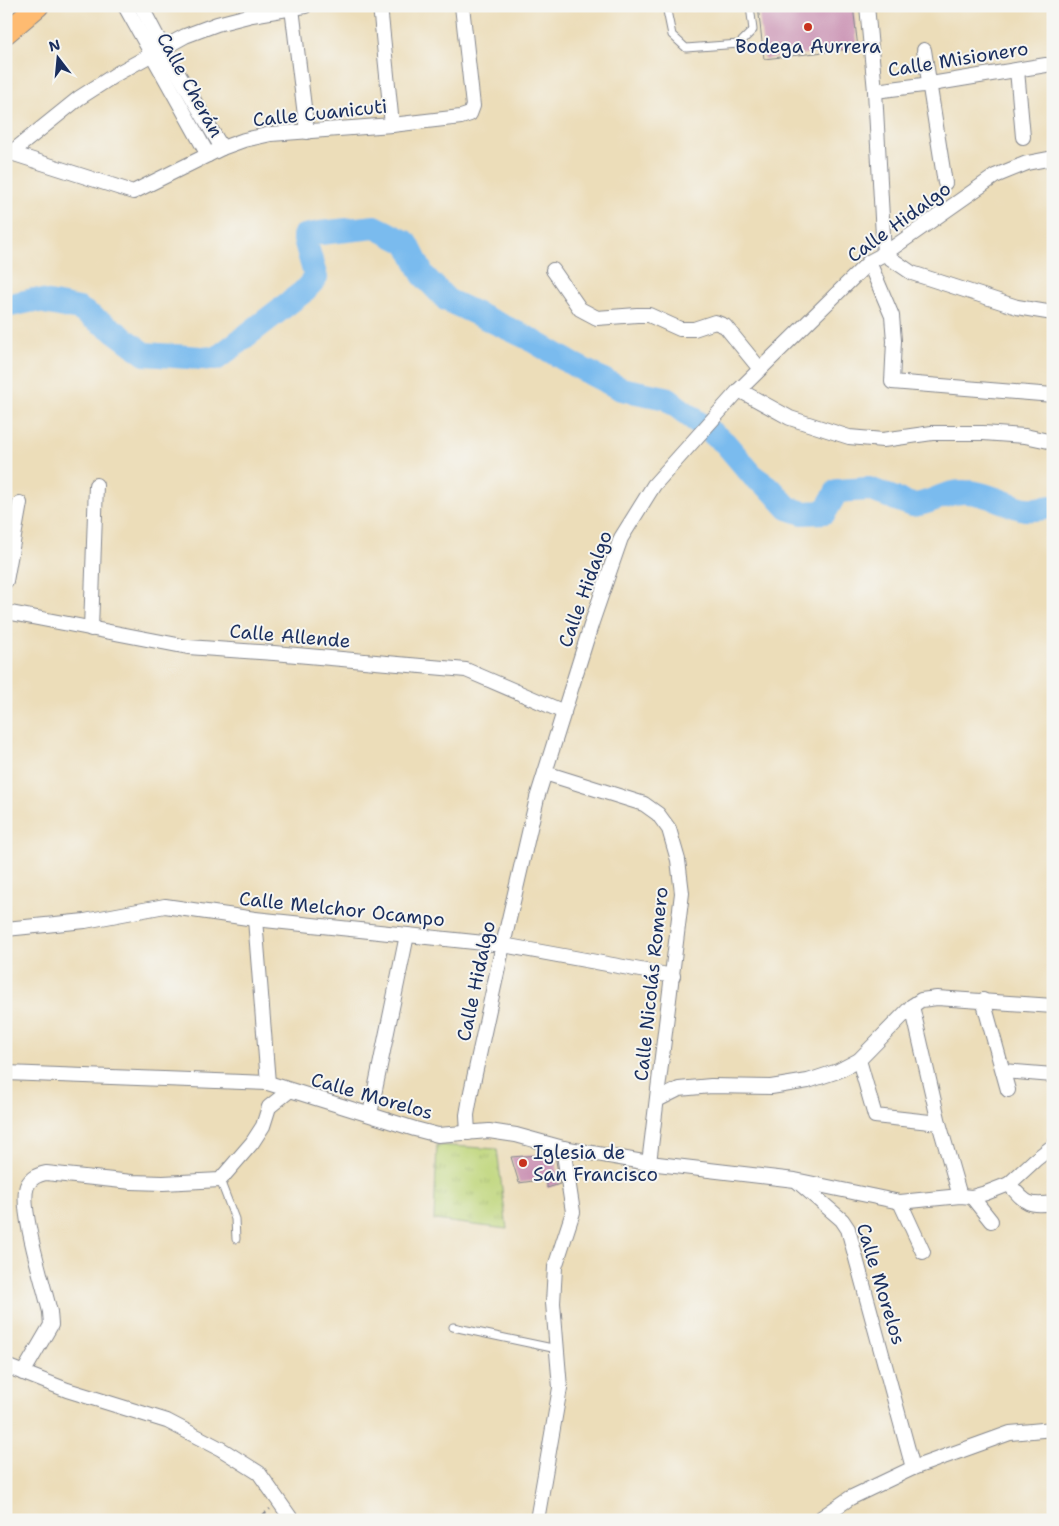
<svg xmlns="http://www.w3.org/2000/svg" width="1059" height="1526" font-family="'Shantell Sans',sans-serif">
  <defs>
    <pattern id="grass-tufts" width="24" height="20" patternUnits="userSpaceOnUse" patternTransform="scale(1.25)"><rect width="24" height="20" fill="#bfd67b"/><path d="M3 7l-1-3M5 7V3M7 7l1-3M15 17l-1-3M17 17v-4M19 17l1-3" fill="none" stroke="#a4b86d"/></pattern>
  </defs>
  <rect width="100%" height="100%" fill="#f6f6f2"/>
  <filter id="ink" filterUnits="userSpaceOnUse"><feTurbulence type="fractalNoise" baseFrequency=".02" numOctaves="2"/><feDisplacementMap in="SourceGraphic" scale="10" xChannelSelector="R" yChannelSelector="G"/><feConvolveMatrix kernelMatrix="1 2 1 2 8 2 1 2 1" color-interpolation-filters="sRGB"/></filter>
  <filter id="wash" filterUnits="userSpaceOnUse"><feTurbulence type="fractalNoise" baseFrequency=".0096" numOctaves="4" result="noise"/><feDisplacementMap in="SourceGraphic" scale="20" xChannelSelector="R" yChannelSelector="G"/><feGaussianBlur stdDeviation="1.12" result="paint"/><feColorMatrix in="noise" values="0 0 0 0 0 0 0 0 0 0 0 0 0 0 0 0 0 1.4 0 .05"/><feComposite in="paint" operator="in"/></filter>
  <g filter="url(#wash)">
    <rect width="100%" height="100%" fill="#ecddb9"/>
    <path fill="url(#grass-tufts)" stroke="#6d826c" d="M437 1145 497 1149 507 1229 434 1220Z"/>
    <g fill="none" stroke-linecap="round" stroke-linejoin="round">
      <path stroke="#7abbee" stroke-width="24" d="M6 306 34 300 79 309 113 330 145 354 216 359 303 292 316 278 304 236 320 233 375 227 407 243 423 275 447 300 526 337 574 365 621 389 666 398 725 443 754 477 771 489 788 508 803 513 825 512 837 491 869 489 912 505C929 505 945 491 965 492 985 492 1003 503 1021 508 1030 511 1043 508 1053 507"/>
    </g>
    <g id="blocks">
      <g fill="#cc96b6">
        <path d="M758 6H853L858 48 764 59Z"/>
        <path d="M553 1154 555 1155 560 1184 547 1188V1179L519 1183 511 1157Z"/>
      </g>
    </g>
  </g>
  <g filter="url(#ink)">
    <use href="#blocks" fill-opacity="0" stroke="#84868c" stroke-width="1"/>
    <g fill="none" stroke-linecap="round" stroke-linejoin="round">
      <defs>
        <g id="lane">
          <path d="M666 6 672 35 686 48 739 44 753 30 750 6"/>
          <path d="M220 1180 235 1219 236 1239"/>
          <path d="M453 1327 557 1349"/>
        </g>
        <g id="street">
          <path d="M125 6 208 155"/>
          <path d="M141 6 163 48 222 148"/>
          <path d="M380 6 392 125"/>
          <path d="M867 6 875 91 884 254"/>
          <path d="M292 8 307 132"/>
          <path d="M924 50 945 183"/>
          <path d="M1017 70 1023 137"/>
          <path d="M875 91 931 84 1046 65"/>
          <path d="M11 153 133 192 222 148 244 140 271 134 392 125 461 117 470 114 473 106 462 6"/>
          <path d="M7 156 79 98 118 73 185 36 217 24 252 15 305 6"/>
          <path d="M884 254 912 273 1017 307 1053 313"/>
          <path d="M869 262 892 316 894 341 892 382 1053 395"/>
          <path d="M553 270 580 309 597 318 637 315H649L680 329H694L715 322 725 326 760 369"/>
          <path d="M739 390 790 418 849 437 883 440 932 433H983L1025 436 1053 442"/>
          <path d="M6 581 20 503"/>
          <path d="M6 612 188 647 274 653 466 670 564 712"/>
          <path d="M91 629 96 485"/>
          <path d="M545 773 644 804 658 814 669 829 678 860 682 893 649 1163"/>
          <path d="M255 919 268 1083"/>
          <path d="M6 929 85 921 165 906 255 919 503 945 673 976"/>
          <path d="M983 1000 1008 1090"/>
          <path d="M912 1006 939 1123 960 1196"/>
          <path d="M859 1060 875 1116 939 1123"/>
          <path d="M1003 1071 1053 1075"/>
          <path d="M6 1073 268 1083 415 1129 438 1135 489 1131 516 1135 563 1148 649 1163 795 1180 900 1202 960 1196 972 1197 986 1193 1009 1184 1035 1160 1053 1146"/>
          <path d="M657 1100 679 1089 711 1086 771 1087 808 1081 838 1071 859 1060 912 1006 921 1000 937 998 1053 1006"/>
          <path d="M370 1114 407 935"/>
          <path d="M468 1133 467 1115 471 1092 503 945 537 798 592 622 621 538 654 485 739 390 869 262 884 254 995 176 1027 163 1053 158"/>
          <path d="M798 1182 842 1220 848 1229 913 1468"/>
          <path d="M1009 1184C1025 1202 1027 1207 1053 1203"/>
          <path d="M972 1197 991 1221"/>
          <path d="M900 1202 923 1252"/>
          <path d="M6 1366 67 1390 167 1421 221 1449 259 1473 292 1520"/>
          <path d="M23 1373 51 1325 50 1312C44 1286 19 1208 27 1186 31 1177 38 1175 46 1173L132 1182 163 1183 220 1180 252 1143 263 1126 269 1107 289 1091"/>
          <path d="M537 1520 560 1388 553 1303 555 1267 573 1212 563 1148"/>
          <path d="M818 1520 850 1498 913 1468 1010 1433 1053 1429"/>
        </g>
        <path id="primary" d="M6 33 38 6"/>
      </defs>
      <use href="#lane" stroke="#84868c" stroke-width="9"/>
      <use href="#street" stroke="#84868c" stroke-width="16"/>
      <use href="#primary" stroke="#84868c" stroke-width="23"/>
      <path stroke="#84868c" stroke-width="2.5" stroke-dasharray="4 4" stroke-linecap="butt" d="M257 1520 270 1509"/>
      <use href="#lane" stroke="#fff" stroke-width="7"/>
      <use href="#street" stroke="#fff" stroke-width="14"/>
      <use href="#primary" stroke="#febb71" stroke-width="21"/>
    </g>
  </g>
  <g fill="#c8321e" stroke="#f6f6f2" stroke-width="2">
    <circle cx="808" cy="27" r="5"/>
    <circle cx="523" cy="1163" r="5"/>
  </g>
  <g text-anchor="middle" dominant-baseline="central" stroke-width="4" stroke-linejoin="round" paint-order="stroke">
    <g font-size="19" fill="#1b2f5e" stroke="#f6f6f2">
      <text x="808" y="46">Bodega Aurrera</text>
      <text x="533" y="1152" text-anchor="start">Iglesia de<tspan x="533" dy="22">San Francisco</tspan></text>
    </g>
    <g font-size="19" fill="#1b2f5e" stroke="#f6f6f2">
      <text transform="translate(958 59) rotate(-9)">Calle Misionero</text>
      <text transform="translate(190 85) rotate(61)">Calle Cherán</text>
      <text transform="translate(320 113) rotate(-6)">Calle Cuanicuti</text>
      <text transform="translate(899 222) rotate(-36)">Calle Hidalgo</text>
      <text transform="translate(585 589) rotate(-70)">Calle Hidalgo</text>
      <text transform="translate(290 636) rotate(5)">Calle Allende</text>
      <text transform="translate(342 909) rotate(6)">Calle Melchor Ocampo</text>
      <text transform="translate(476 981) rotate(-78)">Calle Hidalgo</text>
      <text transform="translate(651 984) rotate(-84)">Calle Nicolás Romero</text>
      <text transform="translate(372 1096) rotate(16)">Calle Morelos</text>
      <text transform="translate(881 1284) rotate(73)">Calle Morelos</text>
    </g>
  </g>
  <rect width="1059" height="1526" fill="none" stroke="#f6f6f2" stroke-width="25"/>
  <g transform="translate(58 58) rotate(344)" stroke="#f6f6f2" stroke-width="4" paint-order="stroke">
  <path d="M0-4L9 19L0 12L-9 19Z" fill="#1b2f5e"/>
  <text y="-8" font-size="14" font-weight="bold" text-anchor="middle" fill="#1b2f5e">N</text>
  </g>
</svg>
